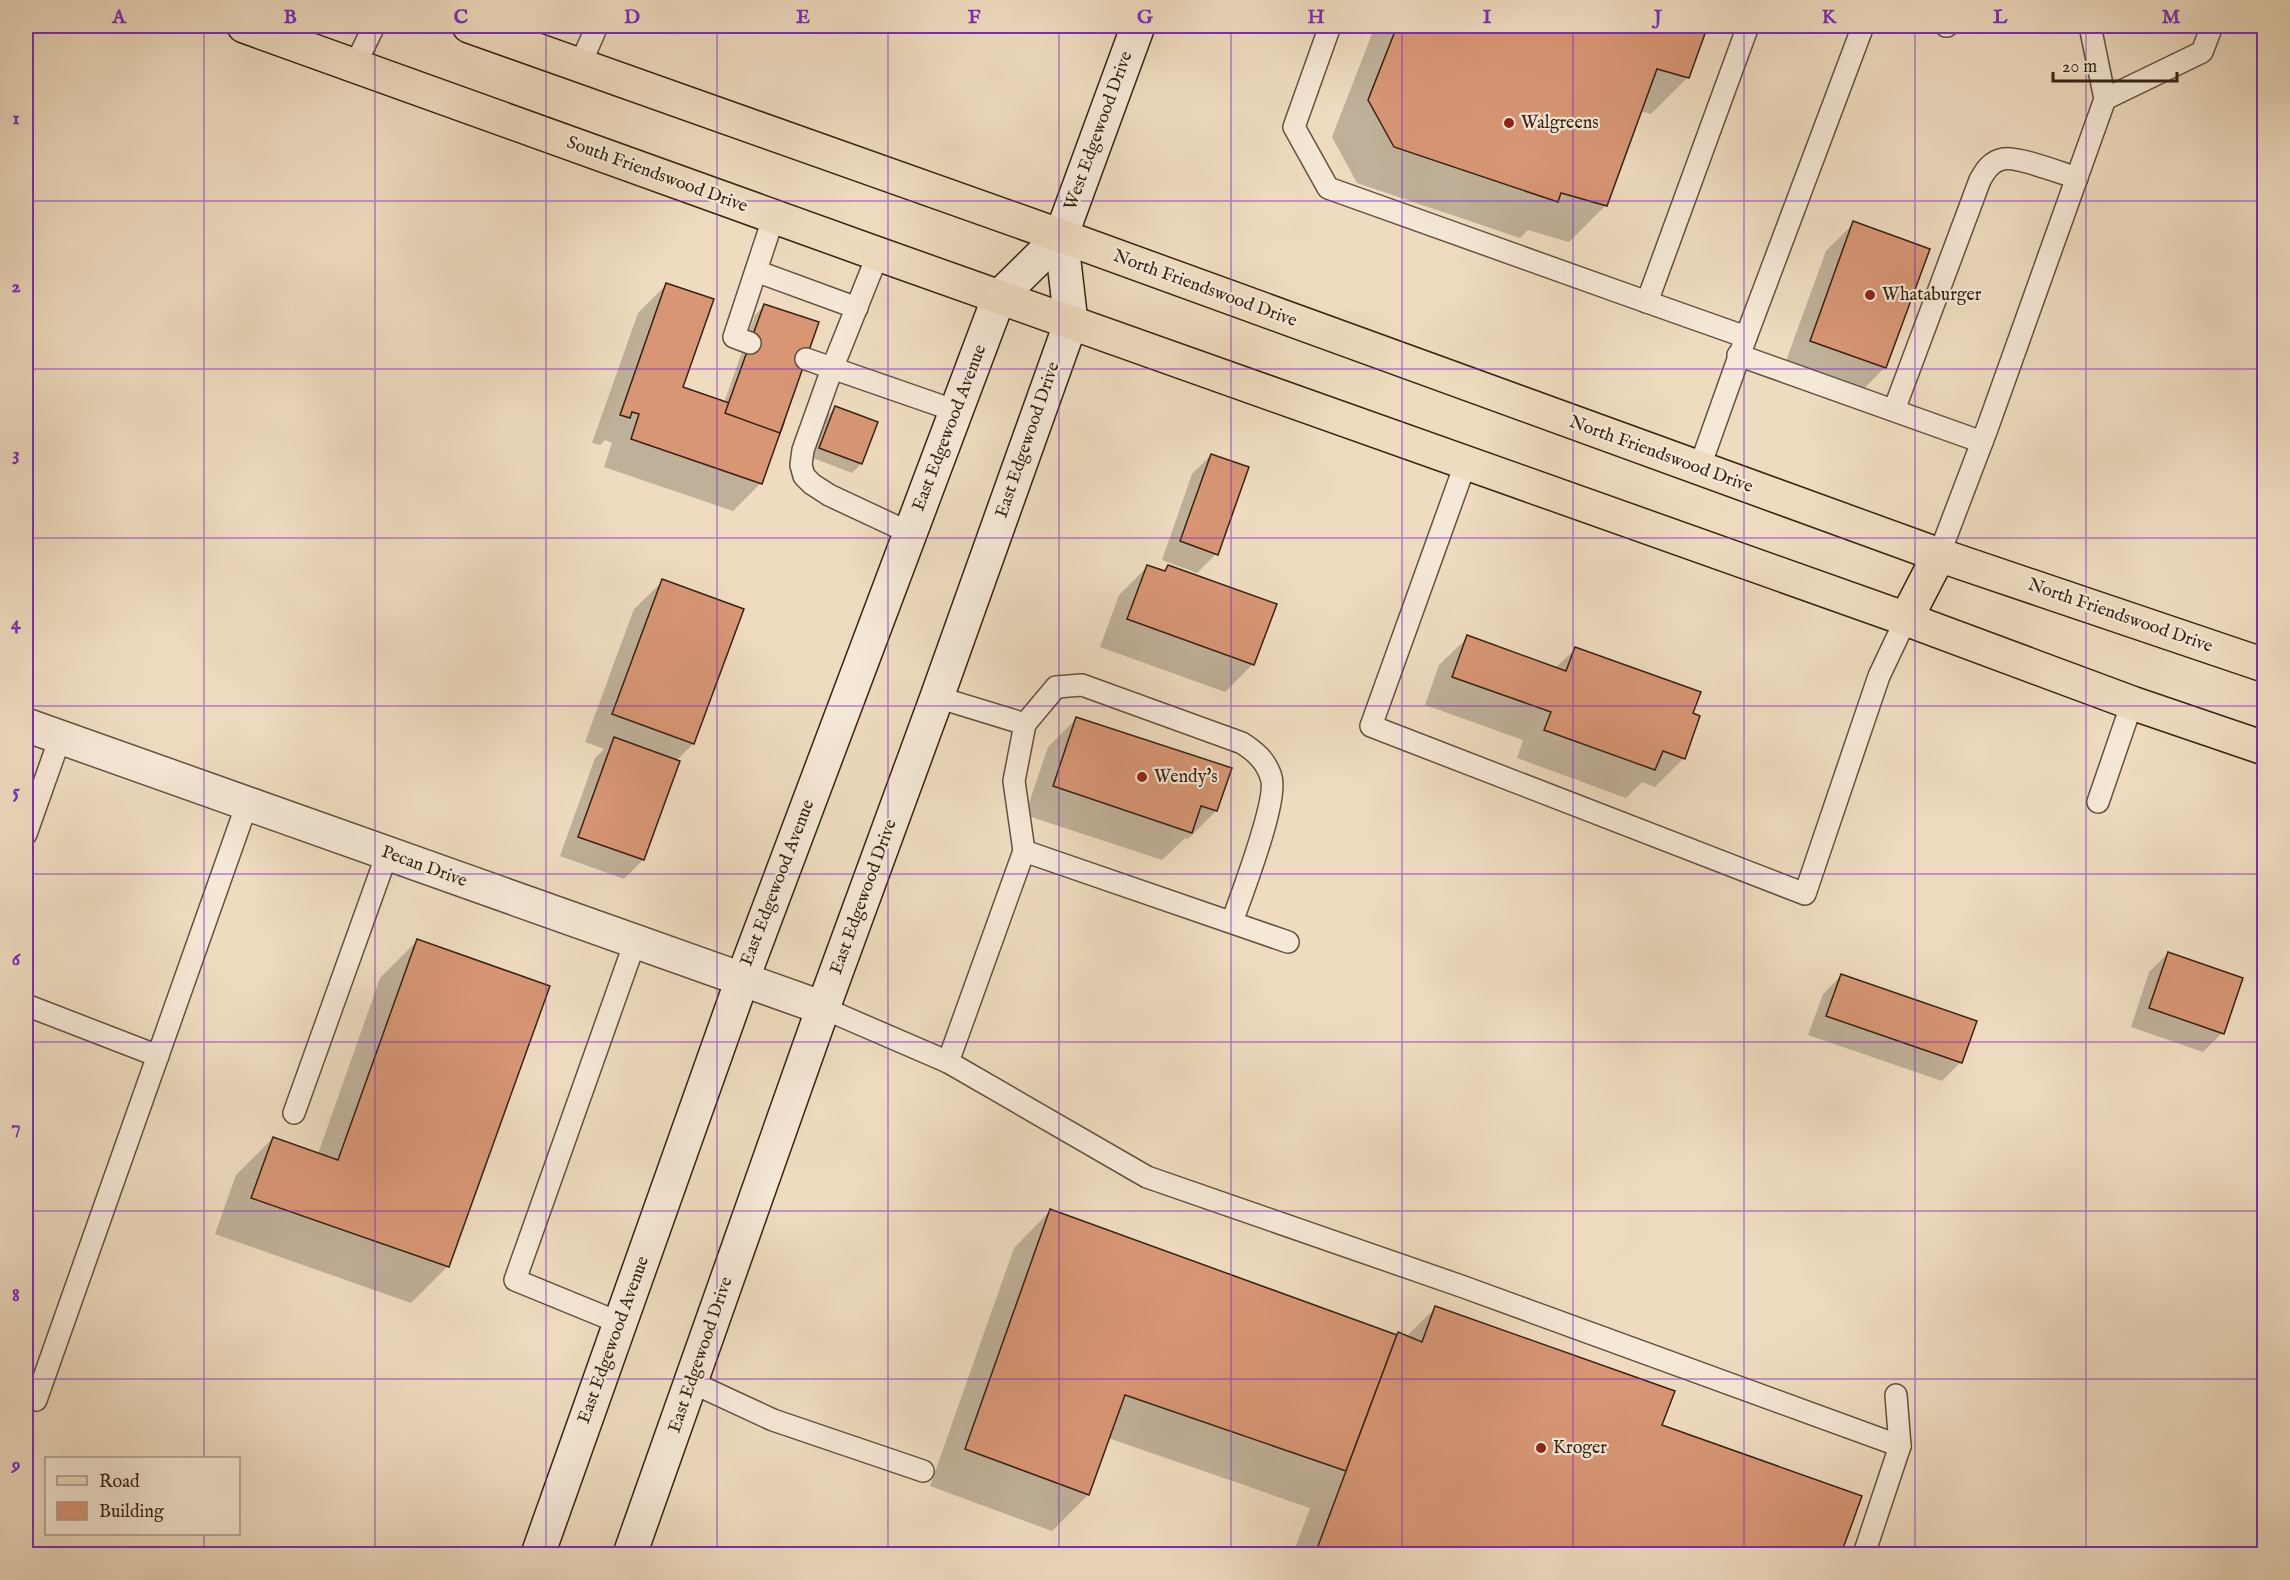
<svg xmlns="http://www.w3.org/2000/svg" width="2290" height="1580" font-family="'IM FELL English',serif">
  <rect width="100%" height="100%" fill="#efdcc0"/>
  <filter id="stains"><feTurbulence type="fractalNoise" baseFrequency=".00333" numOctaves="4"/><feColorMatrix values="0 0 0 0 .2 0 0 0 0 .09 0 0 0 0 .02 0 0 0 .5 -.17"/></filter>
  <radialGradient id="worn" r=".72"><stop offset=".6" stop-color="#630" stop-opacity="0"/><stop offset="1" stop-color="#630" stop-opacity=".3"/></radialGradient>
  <g fill="#0003">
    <path d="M1375 26H1697L1705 29 1688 77 1651 114 1640 111 1606 205 1569 242 1528 230 1520 238 1357 183 1332 137Z"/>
    <path d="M1854 223 1885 367 1857 396 1783 369 1826 251Z"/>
    <path d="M666 285 682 388 724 403 755 315 764 306 761 483 733 511 604 467 612 443 605 440 600 445 592 443 638 313Z"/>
    <path d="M835 408 861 464 852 473 810 457 826 417Z"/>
    <path d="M1211 455 1216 554 1197 573 1162 560 1192 474Z"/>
    <path d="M1148 566 1163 572 1168 566 1253 664 1225 692 1100 647 1119 595Z"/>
    <path d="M663 581 742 609 693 744 676 761 643 860 624 879 560 856 595 758 604 749 585 742 634 609Z"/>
    <path d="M1468 637 1555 668 1575 649 1691 714 1684 758 1655 787 1642 782 1626 798 1517 758 1523 740 1425 705 1439 665Z"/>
    <path d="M1076 719 1216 811 1188 839 1185 838 1162 860 1025 815 1048 747Z"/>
    <path d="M417 941 448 1266 411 1303 215 1234 236 1175 273 1138 318 1154 380 978Z"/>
    <path d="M2168 953 2222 1033 2203 1052 2131 1027 2149 972Z"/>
    <path d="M1842 975 1961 1062 1942 1081 1808 1035 1823 994Z"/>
    <path d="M1050 1211 1396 1336 1406 1337 1435 1308 1660 1426 1861 1497 1840 1554H1293L1310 1508 1108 1438 1088 1495 1052 1531 930 1486 1014 1248Z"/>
  </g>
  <g fill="#d89675" stroke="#362312" stroke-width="1.5">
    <path d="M1397 26H1701L1707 28 1689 78 1657 69 1607 206 1561 193 1558 202 1394 147 1368 100Z"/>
    <path d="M1853 221 1930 249 1886 368 1810 341Z"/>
    <path d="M666 283 714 299 683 387 784 422 762 484 631 439 639 414 632 412 630 418 620 415Z"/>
    <path d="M764 304 819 322 780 433 725 413Z"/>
    <path d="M835 406 878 422 862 464 819 448Z"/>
    <path d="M1211 454 1249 467 1218 555 1180 541Z"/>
    <path d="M1147 565 1165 571 1168 565 1277 604 1254 665 1127 619Z"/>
    <path d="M662 579 744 609 694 744 612 714Z"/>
    <path d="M1467 635 1566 671 1575 647 1701 692 1693 713 1700 716 1685 759 1663 751 1655 770 1544 730 1551 712 1452 677Z"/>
    <path d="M1076 717 1232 768 1217 811 1201 806 1192 833 1053 786Z"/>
    <path d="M614 737 680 761 644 860 578 837Z"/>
    <path d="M417 939 550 986 449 1267 251 1198 273 1137 338 1160Z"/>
    <path d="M2168 952 2243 978 2224 1034 2149 1008Z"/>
    <path d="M1841 974 1977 1021 1962 1063 1826 1016Z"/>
    <path d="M1050 1209 1397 1335 1346 1471 1125 1395 1089 1495 965 1449Z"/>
    <path d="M1435 1306 1675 1391 1662 1425 1862 1496 1841 1554H1315L1398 1332 1422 1342Z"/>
  </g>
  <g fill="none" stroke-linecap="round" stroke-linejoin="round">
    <defs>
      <g id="lane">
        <path d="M1330 26 1294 127 1328 188 1647 302 1748 26"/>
        <path d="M1946 26H1947"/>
        <path d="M355 65 374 26"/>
        <path d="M580 65 597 26"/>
        <path d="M2105 99 2202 52 2212 26"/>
        <path d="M878 254 832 369 803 450 801 465 804 476 812 484 829 495 910 533"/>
        <path d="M756 271 857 308"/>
        <path d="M1647 302 1746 337 1699 469"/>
        <path d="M1746 337 1863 26"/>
        <path d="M750 343 734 337 774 216"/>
        <path d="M1738 355 1982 442"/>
        <path d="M806 359 956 411"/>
        <path d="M1894 410 1980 180C1985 171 1991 161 2003 159 2017 156 2061 173 2077 178"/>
        <path d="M1466 462 1371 726 1805 894 1879 676 1906 619"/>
        <path d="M1939 555 1987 429 2105 99 2090 26"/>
        <path d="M937 697 1025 724"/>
        <path d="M2098 802 2132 703"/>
        <path d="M26 834 60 738"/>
        <path d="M1024 851 1014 781 1025 724 1056 687 1082 685 1242 743C1256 752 1266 761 1271 777 1279 799 1241 896 1232 922"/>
        <path d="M26 1005 158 1056"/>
        <path d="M823 1008 948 1062 1147 1177 1461 1286 1900 1446"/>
        <path d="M948 1062 1024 851 1288 942"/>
        <path d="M294 1113 387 854"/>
        <path d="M620 1323 515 1280 635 942"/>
        <path d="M691 1382 773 1420 923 1471"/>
        <path d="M26 1396 36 1400 247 804"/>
        <path d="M1864 1554 1900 1446 1896 1395"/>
      </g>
      <path id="street" d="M26 725 823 1008"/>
      <g id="secondary">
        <path d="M538 1554 742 980 999 297 1061 236"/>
        <path d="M630 1554 823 1008 937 697 1071 322 1061 236 1138 26"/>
      </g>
      <g id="primary">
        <path d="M244 26 878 254 1906 619 2132 703 2264 748"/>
        <path d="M469 26 1061 236 1939 555 2264 665"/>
        <path d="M1906 619 1939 555"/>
      </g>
    </defs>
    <use href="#lane" stroke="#64513e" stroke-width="24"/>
    <use href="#street" stroke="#64513e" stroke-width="36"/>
    <use href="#secondary" stroke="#362312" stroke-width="36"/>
    <use href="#primary" stroke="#362312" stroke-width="36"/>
    <use href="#lane" stroke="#f5e8d6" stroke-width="21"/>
    <use href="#street" stroke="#f5e8d6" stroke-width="33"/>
    <use href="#secondary" stroke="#f5e8d6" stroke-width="33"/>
    <use href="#primary" stroke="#efdcc0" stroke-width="33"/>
  </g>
  <path fill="none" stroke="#7b2cbf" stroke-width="1.5" stroke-opacity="0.55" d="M204 26V1458M375 26V1554M546 26V1554M717 26V1554M888 26V1554M1059 26V1554M1231 26V1554M1402 26V1554M1573 26V1554M1744 26V1554M1915 26V1554M2086 26V1554M26 201H2264M26 369H2264M26 538H2264M26 706H2264M26 874H2264M26 1042H2264M26 1211H2264M26 1379H2264M204 1534V1554"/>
  <g fill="#8f2418" stroke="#f5e8d6" stroke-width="2">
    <circle cx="1509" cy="123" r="6"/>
    <circle cx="1870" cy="295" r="6"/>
    <circle cx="1142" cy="777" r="6"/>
    <circle cx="1541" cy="1448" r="6"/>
  </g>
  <g text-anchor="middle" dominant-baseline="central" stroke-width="4.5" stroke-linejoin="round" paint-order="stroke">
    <g font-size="18" fill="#362312" stroke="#f5e8d6" text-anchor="start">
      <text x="1521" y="123">Walgreens</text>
      <text x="1882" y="295">Whataburger</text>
      <text x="1154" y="777">Wendy's</text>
      <text x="1553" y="1448">Kroger</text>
    </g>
    <g font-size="18" fill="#362312" stroke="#f5e8d6">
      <text transform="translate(1099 131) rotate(-70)">West Edgewood Drive</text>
      <text transform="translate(657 175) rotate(20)">South Friendswood Drive</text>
      <text transform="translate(1205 289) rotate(20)">North Friendswood Drive</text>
      <text transform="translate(950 428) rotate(-69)">East Edgewood Avenue</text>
      <text transform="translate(1028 440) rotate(-71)">East Edgewood Drive</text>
      <text transform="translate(1661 455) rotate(20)">North Friendswood Drive</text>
      <text transform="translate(2120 616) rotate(19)">North Friendswood Drive</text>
      <text transform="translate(424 867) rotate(20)">Pecan Drive</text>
      <text transform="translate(778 883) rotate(-69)">East Edgewood Avenue</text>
      <text transform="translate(864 897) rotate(-70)">East Edgewood Drive</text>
      <text transform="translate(614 1340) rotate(-70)">East Edgewood Avenue</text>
      <text transform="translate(701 1355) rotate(-71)">East Edgewood Drive</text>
    </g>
  </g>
  <rect width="2290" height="1580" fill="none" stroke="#efdcc0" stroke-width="66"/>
  <rect x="45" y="1457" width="195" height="78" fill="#f5e8d6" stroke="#a99988" stroke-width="1.5"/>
  <rect x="57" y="1476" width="30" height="9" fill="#efdcc0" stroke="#a99988" stroke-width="1.5"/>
  <text x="99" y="1487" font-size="18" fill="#362312">Road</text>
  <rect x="57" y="1502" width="30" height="18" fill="#d89675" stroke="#a99988" stroke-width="1.5"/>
  <text x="99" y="1517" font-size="18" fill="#362312">Building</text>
  <path d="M2053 72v9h124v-9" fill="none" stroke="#362312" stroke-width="3"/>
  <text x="2062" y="72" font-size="18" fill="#362312" stroke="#f5e8d6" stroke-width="4.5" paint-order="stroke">20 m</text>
  <rect x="33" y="33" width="2224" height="1514" fill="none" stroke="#7b2cbf" stroke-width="2"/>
  <g font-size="20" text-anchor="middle" font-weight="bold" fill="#7b2cbf">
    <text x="119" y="23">A</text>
    <text x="290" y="23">B</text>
    <text x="461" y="23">C</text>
    <text x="632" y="23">D</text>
    <text x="803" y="23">E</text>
    <text x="974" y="23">F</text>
    <text x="1145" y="23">G</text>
    <text x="1316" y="23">H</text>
    <text x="1487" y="23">I</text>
    <text x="1658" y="23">J</text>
    <text x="1829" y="23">K</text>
    <text x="2000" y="23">L</text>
    <text x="2171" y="23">M</text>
    <text x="16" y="124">1</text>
    <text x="16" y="292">2</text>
    <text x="16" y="460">3</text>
    <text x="16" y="629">4</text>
    <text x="16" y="797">5</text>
    <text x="16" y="965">6</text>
    <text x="16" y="1133">7</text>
    <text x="16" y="1301">8</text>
    <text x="16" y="1470">9</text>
  </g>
  <rect width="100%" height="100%" filter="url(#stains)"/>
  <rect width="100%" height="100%" fill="url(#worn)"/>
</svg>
